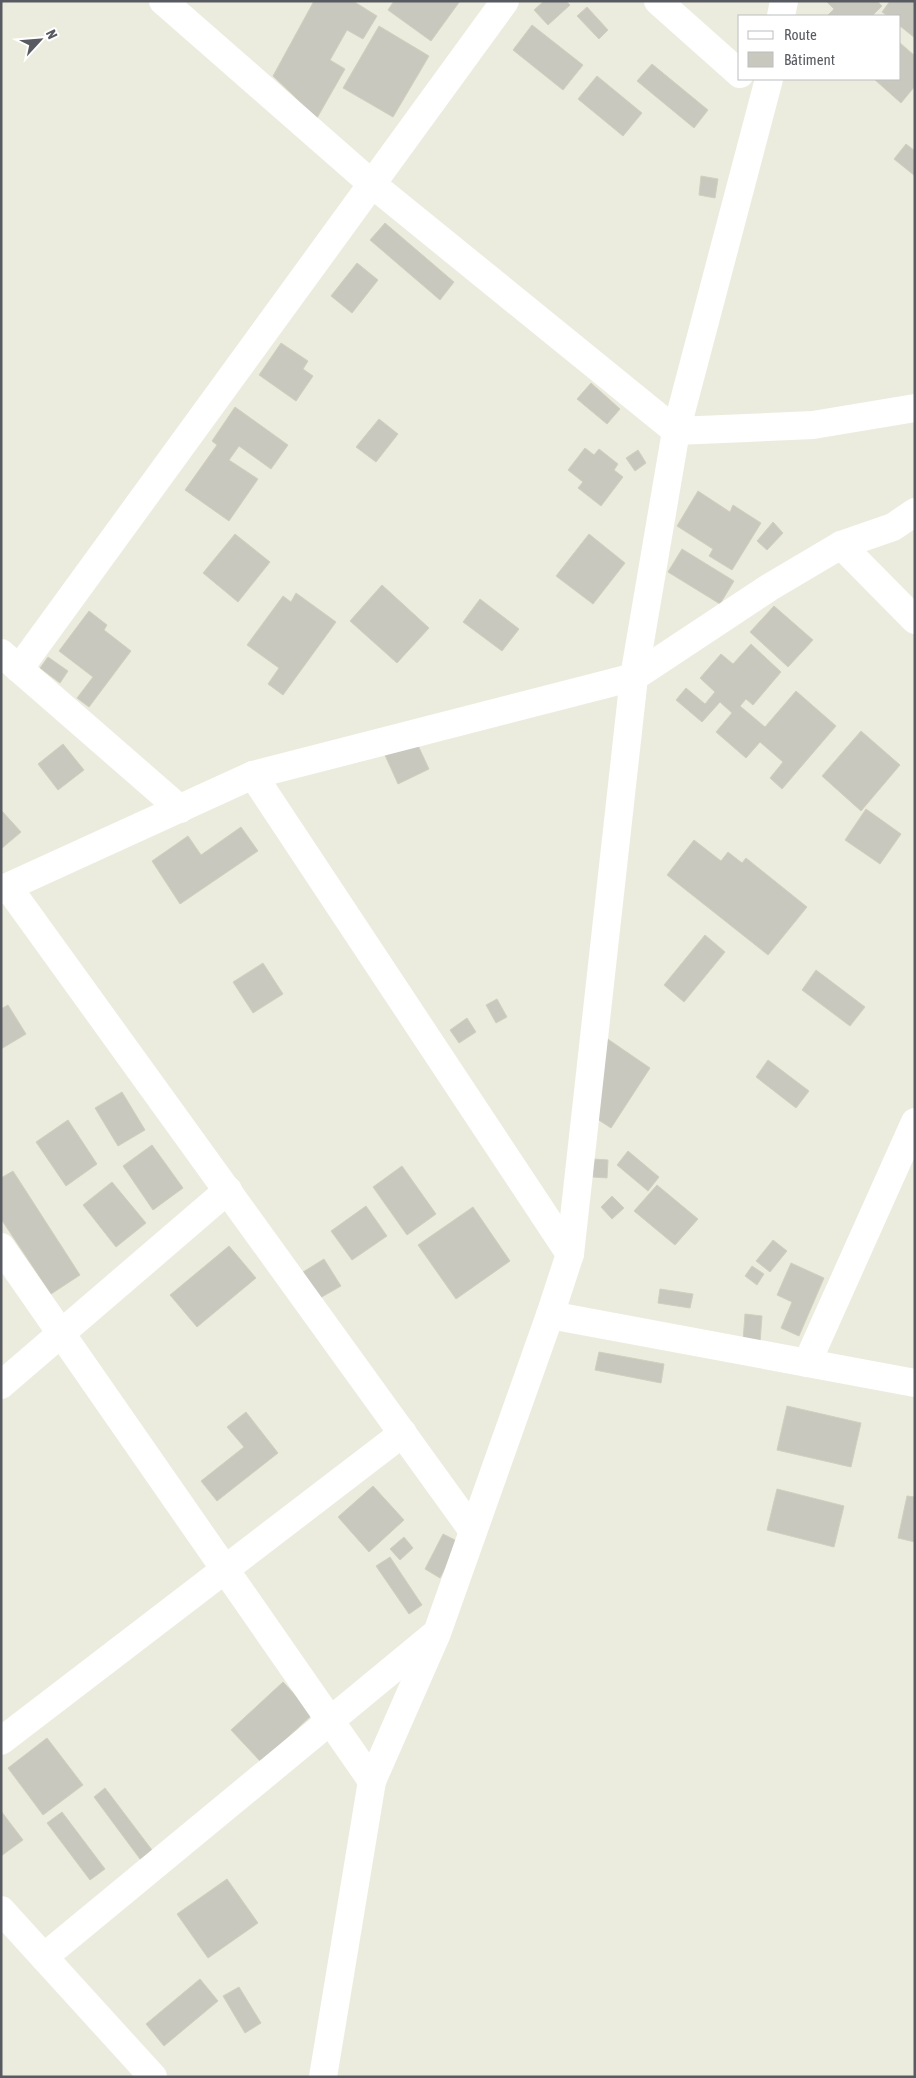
<svg xmlns="http://www.w3.org/2000/svg" width="916" height="2078" font-family="'Asap Condensed',sans-serif">
  <rect width="100%" height="100%" fill="#ececde"/>
  <g fill="#c9c8be" stroke="#d1cfbd">
    <path d="M314 1H353L377 16 363 39 347 30 330 60 345 69 317 118 273 76Z"/>
    <path d="M394 1H460L431 41 388 10Z"/>
    <path d="M544 1H566L570 5 548 25 534 10Z"/>
    <path d="M826 1H877L882 6 872 16H827L834 9Z"/>
    <path d="M890 1H915V38L900 26V16H888L882 12Z"/>
    <path d="M587 7 608 30 599 39 577 16Z"/>
    <path d="M532 25 583 65 563 90 513 50Z"/>
    <path d="M379 26 429 56 393 117 343 88Z"/>
    <path d="M900 43 915 56V86L901 103 874 79H900Z"/>
    <path d="M652 64 708 110 694 128 637 81Z"/>
    <path d="M597 76 642 113 623 136 578 99Z"/>
    <path d="M906 144 915 151V176L894 159Z"/>
    <path d="M701 176 718 179 715 198 699 195Z"/>
    <path d="M385 223 454 282 440 300 370 240Z"/>
    <path d="M357 263 378 280 352 313 331 296Z"/>
    <path d="M281 343 308 361 303 369 313 376 296 401 259 375Z"/>
    <path d="M591 383 620 409 607 424 577 399Z"/>
    <path d="M235 407 288 445 271 469 239 446 229 460 258 479 229 521 185 490 217 445 212 441Z"/>
    <path d="M379 419 398 434 376 462 356 447Z"/>
    <path d="M585 448 594 455 599 449 618 464 614 470 623 477 601 506 578 488 583 482 568 470Z"/>
    <path d="M638 450 646 463 635 471 626 458Z"/>
    <path d="M698 491 730 512 733 505 761 523 732 570 709 556 713 549 677 526Z"/>
    <path d="M773 522 783 533 767 550 757 541Z"/>
    <path d="M235 534 270 562 238 602 203 573Z"/>
    <path d="M589 534 625 563 593 604 556 576Z"/>
    <path d="M682 549 734 581 720 604 668 572Z"/>
    <path d="M382 585 429 628 397 663 350 621Z"/>
    <path d="M296 593 336 622 283 695 268 684 279 668 247 645 283 596 291 602Z"/>
    <path d="M480 599 519 629 502 651 463 622Z"/>
    <path d="M774 606 813 640 788 667 750 632Z"/>
    <path d="M89 611 107 625 104 630 131 651 89 707 77 698 93 677 59 651Z"/>
    <path d="M751 644 781 672 753 705 746 699 740 706 765 727 796 691 836 726 782 789 770 778 783 762 760 742 746 758 716 732 732 713 720 702 702 722 676 700 686 688 705 704 715 692 700 678 721 654 733 664Z"/>
    <path d="M48 657 68 671 60 683 40 668Z"/>
    <path d="M861 731 900 765 861 811 822 776Z"/>
    <path d="M415 739 429 769 398 784 384 753Z"/>
    <path d="M63 744 84 770 58 790 38 764Z"/>
    <path d="M866 809 901 834 880 864 845 840Z"/>
    <path d="M1 810 21 832 1 849Z"/>
    <path d="M241 827 258 851 180 904 152 861 188 836 201 855Z"/>
    <path d="M694 840 721 861 728 852 742 863 746 858 807 907 768 955 667 875Z"/>
    <path d="M705 935 725 952 684 1002 664 985Z"/>
    <path d="M263 963 283 994 253 1013 233 982Z"/>
    <path d="M816 970 865 1007 850 1026 802 990Z"/>
    <path d="M497 999 507 1017 496 1023 486 1005Z"/>
    <path d="M8 1005 26 1034 1 1049V1009Z"/>
    <path d="M467 1018 476 1032 459 1043 450 1030Z"/>
    <path d="M596 1031 650 1068 611 1128 594 1117Z"/>
    <path d="M768 1060 809 1091 796 1108 756 1077Z"/>
    <path d="M122 1092 145 1130 118 1146 95 1108Z"/>
    <path d="M68 1120 97 1164 66 1186 36 1142Z"/>
    <path d="M152 1145 183 1188 153 1210 123 1166Z"/>
    <path d="M628 1151 659 1177 648 1191 617 1165Z"/>
    <path d="M593 1159 608 1160 607 1178 593 1177Z"/>
    <path d="M402 1166 436 1214 407 1235 373 1187Z"/>
    <path d="M13 1171 80 1275 51 1294 1 1219V1178Z"/>
    <path d="M112 1182 146 1223 116 1247 83 1205Z"/>
    <path d="M657 1185 698 1219 675 1245 634 1211Z"/>
    <path d="M612 1196 624 1208 612 1219 601 1207Z"/>
    <path d="M366 1206 387 1236 352 1260 331 1231Z"/>
    <path d="M473 1207 510 1261 456 1299 418 1245Z"/>
    <path d="M773 1240 787 1251 770 1272 756 1261Z"/>
    <path d="M229 1246 256 1278 197 1327 170 1295Z"/>
    <path d="M324 1259 341 1286 320 1298 303 1272Z"/>
    <path d="M791 1263 824 1278 799 1336 781 1328 792 1302 777 1295Z"/>
    <path d="M752 1266 764 1274 757 1285 745 1276Z"/>
    <path d="M660 1289 693 1294 690 1308 658 1303Z"/>
    <path d="M745 1314 762 1316 760 1342 743 1341Z"/>
    <path d="M599 1352 664 1364 661 1383 595 1370Z"/>
    <path d="M787 1406 861 1423 851 1467 777 1450Z"/>
    <path d="M246 1412 278 1453 217 1501 201 1481 244 1447 227 1427Z"/>
    <path d="M373 1486 404 1520 369 1552 338 1517Z"/>
    <path d="M777 1489 844 1506 834 1547 767 1530Z"/>
    <path d="M907 1496 915 1497V1542L898 1538Z"/>
    <path d="M443 1534 459 1542 440 1578 425 1569Z"/>
    <path d="M404 1537 413 1548 400 1560 390 1549Z"/>
    <path d="M390 1557 422 1605 409 1614 376 1566Z"/>
    <path d="M283 1682 313 1714 261 1762 231 1730Z"/>
    <path d="M47 1738 83 1785 43 1815 8 1768Z"/>
    <path d="M105 1788 155 1854 143 1863 94 1797Z"/>
    <path d="M1 1811 23 1840 1 1856Z"/>
    <path d="M62 1812 105 1869 90 1880 47 1823Z"/>
    <path d="M227 1879 258 1923 208 1958 177 1914Z"/>
    <path d="M200 1979 218 2001 164 2046 146 2024Z"/>
    <path d="M239 1987 261 2023 245 2033 223 1996Z"/>
  </g>
  <g fill="none" stroke-linecap="round" stroke-linejoin="round">
    <g stroke="#fff" stroke-width="28">
      <path d="M163 1 372 184 676 431 813 425 915 408"/>
      <path d="M658 1 740 74"/>
      <path d="M781 16 784 1"/>
      <path d="M841 545 915 620"/>
      <path d="M1 653 180 809"/>
      <path d="M19 669 505 1"/>
      <path d="M253 775 570 1254"/>
      <path d="M8 887 473 1531"/>
      <path d="M1 890 253 775 634 677 770 587 841 545 893 527 915 512"/>
      <path d="M1 1247 372 1781"/>
      <path d="M550 1315 915 1383"/>
      <path d="M807 1363 915 1122"/>
      <path d="M1 1385 228 1190"/>
      <path d="M1 1741 403 1433"/>
      <path d="M1 1910 153 2077"/>
      <path d="M44 1957 434 1635"/>
      <path d="M323 2077 372 1781 437 1633 550 1315 570 1254 634 677 676 431 769 79"/>
    </g>
  </g>
  <rect width="916" height="2078" fill="none" stroke="#585a61" stroke-width="5"/>
  <rect x="738" y="15" width="162" height="65" fill="#ffffff" stroke="#bcbdc0"/>
  <rect x="748" y="31" width="25" height="8" fill="#ffffff" stroke="#bcbdc0"/>
  <text x="784" y="40" font-size="15" fill="#585a61">Route</text>
  <rect x="748" y="52" width="25" height="15" fill="#c9c8be" stroke="#bcbdc0"/>
  <text x="784" y="65" font-size="15" fill="#585a61">Bâtiment</text>
  <g transform="translate(40 40) rotate(64)" stroke="#ffffff" stroke-width="4" paint-order="stroke">
  <path d="M0-4L9 19L0 12L-9 19Z" fill="#585a61"/>
  <text y="-8" font-size="14" font-weight="bold" text-anchor="middle" fill="#585a61">N</text>
  </g>
</svg>
